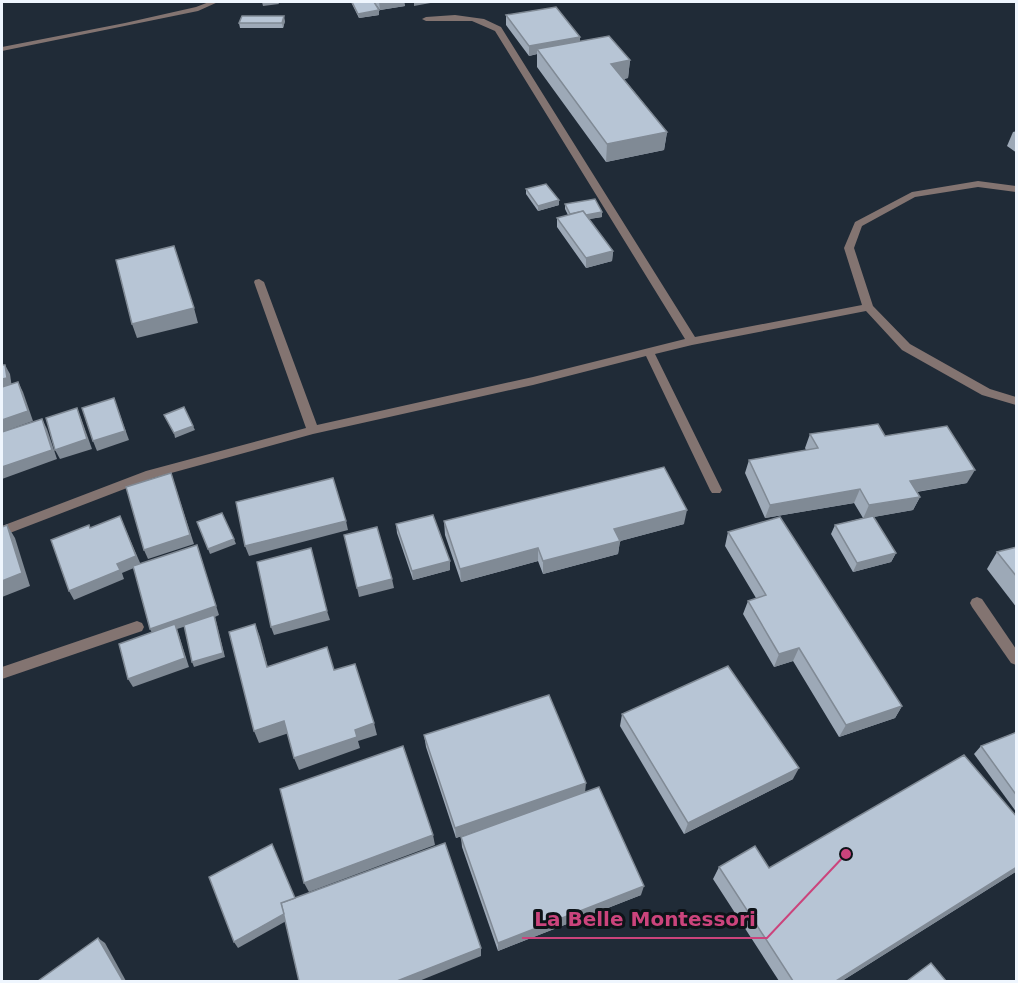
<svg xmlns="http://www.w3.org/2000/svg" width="1018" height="983" font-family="'DejaVu Sans',sans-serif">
  <rect width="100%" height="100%" fill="#202b37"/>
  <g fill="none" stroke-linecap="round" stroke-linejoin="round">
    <g fill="#837471" fill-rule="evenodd">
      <path d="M455 15 484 19 501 27 695 337 862 305 844 248 855 222 912 192 978 181 1016 186V192L978 187 915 197 862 226 854 248 873 306 910 344 990 389 1016 397V405L982 395 902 350 866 311 692 345 655 354 722 490 720 493H712L710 490 646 356 533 385 313 434 153 478 2 536V526L146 471 306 428 254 282 255 280 259 279 264 282 317 425 533 377 685 339 495 31 472 21H426L422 19 426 17Z"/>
      <path d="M977 597 982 599 1016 649V665L1011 663 972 607 970 603 972 599Z"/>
      <path d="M137 621 142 623 144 627 142 631 2 679V667Z"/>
    </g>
    <path fill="#837471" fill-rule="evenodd" d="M209 2H218L198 11 2 51V47L125 23 196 7Z"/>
  </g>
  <g fill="#9da9b7">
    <path d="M351 2H374L379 15 359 18Z"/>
    <path d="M374 2H404L405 6 380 10Z"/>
    <path d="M506 15 580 37V41L630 60 628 78 624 79 667 132 664 150 606 162 537 67V54L529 56 506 25Z"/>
    <path d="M285 21 283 28H240L239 23Z"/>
    <path d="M1017 131V153L1007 146 1013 132Z"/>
    <path d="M526 189 559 200V205L538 211 526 194Z"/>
    <path d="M565 204 602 217 589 219 613 251 612 261 586 268 557 227V218L568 215 565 209Z"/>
    <path d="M810 434 885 436 967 483 917 492 920 497 913 510 873 517 896 553 891 562 853 572 831 534 835 525 863 518 854 503 765 518 745 473 749 460 806 450 805 448Z"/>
    <path d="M444 521 684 524 620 541 618 554 543 574 538 561 461 582 445 535Z"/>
    <path d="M396 524 450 570 413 580 397 533Z"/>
    <path d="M728 532 902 706 895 718 839 737 793 661 774 667 743 614 748 601 756 598 725 546Z"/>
    <path d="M1017 547V608L987 569 997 552Z"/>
    <path d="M622 714 793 779 684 834 620 726Z"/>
    <path d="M1017 732V813L974 754 981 746Z"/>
    <path d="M424 735 585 792 641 895 498 951 462 847 461 837 499 823 456 838 426 747Z"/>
    <path d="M1017 817V871L842 981H779L713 879 719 867 769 868Z"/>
  </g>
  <g fill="#808a95">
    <path d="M262 2H278L279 4 263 6Z"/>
    <path d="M379 2H404L405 6 380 10Z"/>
    <path d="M414 2H436L414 6Z"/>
    <path d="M379 10V15L359 18 358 14Z"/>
    <path d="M284 16 285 21 283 28 282 23Z"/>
    <path d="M580 37V46L537 49V54L529 56V46Z"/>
    <path d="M630 60 628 78 610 81 611 64Z"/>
    <path d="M667 132 664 150 606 162 607 144Z"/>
    <path d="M559 200V205L538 211V206Z"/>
    <path d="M602 212V217L571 222 572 217Z"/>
    <path d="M613 251 612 261 586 268V258Z"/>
    <path d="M194 308 198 323 137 338 132 324Z"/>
    <path d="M5 365 10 374 12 388 2 390V379Z"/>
    <path d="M18 382 23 392 33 421 2 432V420Z"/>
    <path d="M114 398 129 440 97 451 93 441Z"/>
    <path d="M77 408 81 418 92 449 60 459 55 450Z"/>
    <path d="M42 419 47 429 57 459 2 479V467Z"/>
    <path d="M193 426 195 430 175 438 174 433Z"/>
    <path d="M975 470 967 483 903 494 910 481Z"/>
    <path d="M171 473 194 544 148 559 144 550Z"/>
    <path d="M860 489 854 503 765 518 770 505Z"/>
    <path d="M920 497 913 510 863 519 869 505Z"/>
    <path d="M687 510 684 524 613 543 614 529Z"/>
    <path d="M120 516 141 565 122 573 124 579 74 600 69 591 117 564Z"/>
    <path d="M346 521 348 530 249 556 245 546Z"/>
    <path d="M7 525 15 538 30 586 2 597V581Z"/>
    <path d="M234 539 236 544 210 554 208 549Z"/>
    <path d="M620 541 618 554 543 574V561Z"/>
    <path d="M197 545 219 615 215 617 225 657 194 667 192 662 215 617 177 629 189 667 133 687 128 679 154 637 150 629Z"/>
    <path d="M538 548V561L461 582 460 569Z"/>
    <path d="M896 553 891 562 853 572 857 563Z"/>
    <path d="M450 561V570L413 580 412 571Z"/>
    <path d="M392 579 394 588 359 597 357 588Z"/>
    <path d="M327 611 330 620 274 635 271 627Z"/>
    <path d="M255 624 260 637 271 679 267 667Z"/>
    <path d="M799 648 793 661 774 667 779 654Z"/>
    <path d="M902 706 895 718 839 737 846 725Z"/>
    <path d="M284 721 289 733 259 743 254 731Z"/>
    <path d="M374 723 377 735 358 741 360 748 299 770 294 758 355 730Z"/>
    <path d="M799 768 793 779 684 834 688 823Z"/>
    <path d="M586 783 585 793 456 838 455 828Z"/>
    <path d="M433 835 435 845 309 892 304 883Z"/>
    <path d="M1017 867V871L842 981H836Z"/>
    <path d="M644 886 641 895 498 951V943Z"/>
    <path d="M284 914 288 920 238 948 234 942Z"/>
    <path d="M98 938 105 943 126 981H123Z"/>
    <path d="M481 948V956L419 981H397Z"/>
  </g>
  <g fill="#b7c5d5" stroke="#808a95" stroke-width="1.5">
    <path d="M352 2H374L379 10 358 14Z"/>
    <path d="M556 7 580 37 529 46 506 15Z"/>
    <path d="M242 16H284L282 23H239Z"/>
    <path d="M609 36 630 60 611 64 667 132 607 144 537 49Z"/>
    <path d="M546 184 559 200 538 206 526 189Z"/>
    <path d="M595 199 602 212 586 215 583 211 570 214 565 204Z"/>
    <path d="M583 211 613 251 586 258 557 218Z"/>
    <path d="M174 246 194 308 132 324 116 260Z"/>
    <path d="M2 365H5L7 378 2 379Z"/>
    <path d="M18 382 28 411 2 420V387Z"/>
    <path d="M114 398 125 431 93 441 82 408Z"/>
    <path d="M184 407 193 426 174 433 164 415Z"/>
    <path d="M77 408 87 439 55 450 46 418Z"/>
    <path d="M42 419 52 450 2 467V432Z"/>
    <path d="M878 424 885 436 947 426 975 470 910 481 920 497 869 505 860 489 770 505 749 460 818 448 810 434Z"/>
    <path d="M664 467 687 510 614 529 620 541 543 561 538 548 460 569 444 521Z"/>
    <path d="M171 473 190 535 144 550 126 487Z"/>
    <path d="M333 478 346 521 245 546 236 502Z"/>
    <path d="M222 513 234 539 208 549 197 522Z"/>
    <path d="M433 515 450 561 412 571 396 524Z"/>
    <path d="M120 516 136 556 117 564 120 570 69 591 51 540 89 525 90 528Z"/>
    <path d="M873 516 896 553 857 563 835 525Z"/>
    <path d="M780 517 902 706 846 725 799 648 779 654 748 601 766 595 728 532Z"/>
    <path d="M7 525 22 573 2 581V527Z"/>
    <path d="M377 527 392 579 357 588 344 535Z"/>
    <path d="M197 545 216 606 150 629 133 566Z"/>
    <path d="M1017 547V577L997 552Z"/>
    <path d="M311 548 327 611 271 627 257 562Z"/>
    <path d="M214 615 223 653 192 662 184 625Z"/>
    <path d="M175 624 185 658 128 679 119 644Z"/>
    <path d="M255 624 267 667 327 647 334 670 355 664 374 723 355 730 357 737 294 758 284 721 254 731 229 632Z"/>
    <path d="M728 666 799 768 688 823 622 714Z"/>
    <path d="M549 695 586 783 455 828 424 735Z"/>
    <path d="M1017 732V796L981 746Z"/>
    <path d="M403 746 433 835 304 883 280 789Z"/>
    <path d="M964 755 1017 817V867L836 981H793L719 867 755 846 769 868Z"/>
    <path d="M599 787 644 886 498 943 461 837Z"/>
    <path d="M445 843 481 948 397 981H299L281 903Z"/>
    <path d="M272 844 295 898 281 903 284 914 234 942 209 877Z"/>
    <path d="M98 938 123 981H38Z"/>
    <path d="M931 963 946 981H907Z"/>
  </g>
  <path fill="none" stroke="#cb447c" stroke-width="2" d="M846 854L767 938H522"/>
  <circle fill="#cb447c" stroke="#0e1318" stroke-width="2" cx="846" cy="854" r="6"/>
  <g font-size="20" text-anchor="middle" font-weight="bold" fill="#cb447c" stroke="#0e1318" stroke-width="6" stroke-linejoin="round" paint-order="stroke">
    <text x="645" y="926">La Belle Montessori</text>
  </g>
  <rect width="1018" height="983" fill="none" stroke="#eff6fe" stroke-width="6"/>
</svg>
